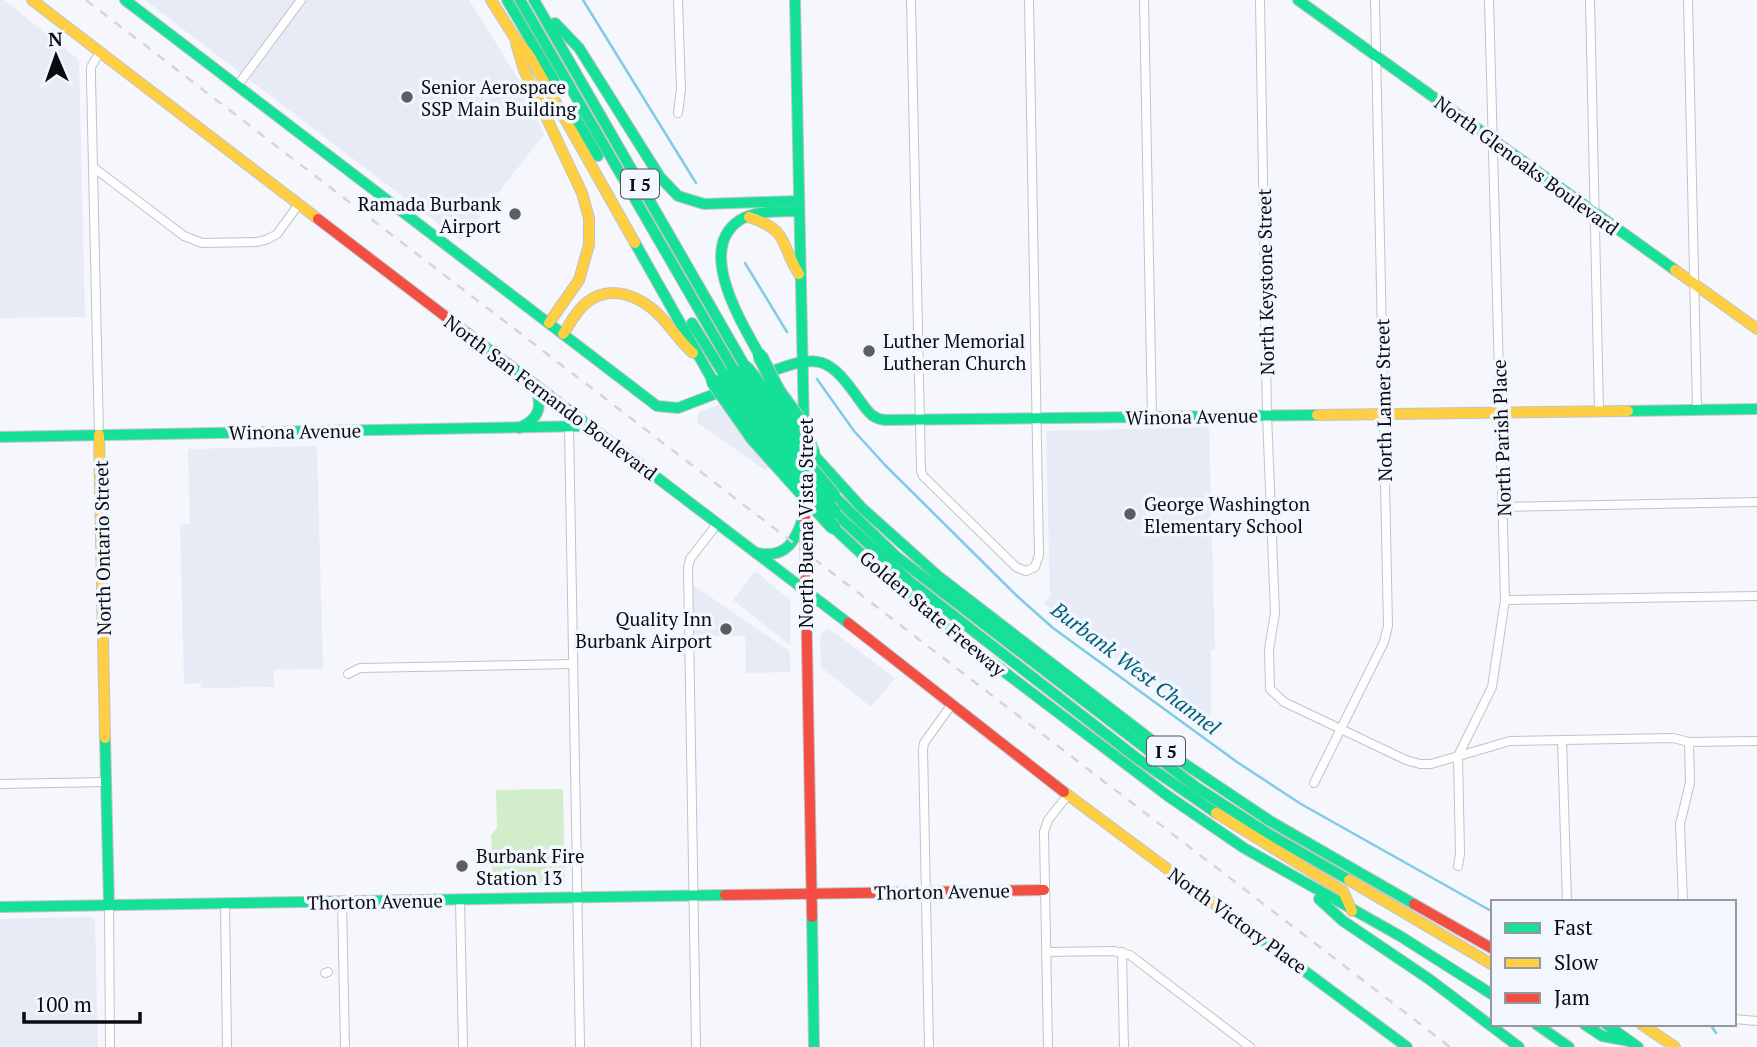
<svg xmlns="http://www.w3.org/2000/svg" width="1757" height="1047" font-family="'PT Serif',serif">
  <rect width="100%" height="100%" fill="#f5f7fc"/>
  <g fill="#e7ebf6">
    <path d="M0 0H4L79 60 85 317 0 318Z"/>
    <path d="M145 0H469L524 88 544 134 461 241Z"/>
    <path d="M764 388 785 454 765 470 698 423 697 417 699 412Z"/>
    <path d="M1209 427 1215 650H1211V713L1204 723 1130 667 1098 646 1044 603 1050 597 1046 431Z"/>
    <path d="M317 446 323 669 274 670V687L201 688V683L184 684 180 525 190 524 188 449Z"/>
    <path d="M755 571 790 600V645L733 600Z"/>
    <path d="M692 584 789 651 791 672 746 673 745 636 694 637Z"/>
    <path d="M827 629 831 630 895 678 871 707 821 667 820 635Z"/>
    <path d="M91 917 95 919 98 1047H0V919Z"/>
  </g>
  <path fill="#d2edca" d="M563 789 565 883 561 887 492 888V864H497V855H492L491 835 497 828 496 790Z"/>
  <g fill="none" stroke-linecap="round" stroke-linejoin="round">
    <g stroke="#7ecce5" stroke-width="2.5">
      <path d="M583 0 696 183"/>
      <path d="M745 263 787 332"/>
      <path d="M817 379 854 431 885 465 1017 596 1053 628 1237 762 1301 804 1493 912"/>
      <path d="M1710 1024 1716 1033"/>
    </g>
    <defs>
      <g id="street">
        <path d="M678 0 681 90 678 113"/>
        <path d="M911 0 921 471 923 476 1016 567 1026 571 1035 567 1039 555 1029 0"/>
        <path d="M1144 0 1152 417"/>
        <path d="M1260 0 1267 415 1275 613 1269 649 1270 689 1284 702 1406 760 1420 764H1431L1510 741 1673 738 1689 742 1757 741"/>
        <path d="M1590 0 1599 411"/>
        <path d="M1688 0 1697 409"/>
        <path d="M238 85 301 0"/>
        <path d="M93 167 184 236 202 243 257 242 268 239 277 234 299 204"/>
        <path d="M569 427 580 1047"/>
        <path d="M99 435 91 79V67L100 52"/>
        <path d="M1503 507 1757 502"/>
        <path d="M1505 600 1757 596"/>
        <path d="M348 674 360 668 572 664"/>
        <path d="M1562 740 1567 902"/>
        <path d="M1314 783 1384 642 1388 626 1375 0"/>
        <path d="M0 784 106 782"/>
        <path d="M1458 866 1460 854 1458 756 1492 687 1505 600 1489 0"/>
        <path d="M460 899 463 1047"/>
        <path d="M342 901 345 1047"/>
        <path d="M1683 902 1680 824 1690 783 1689 742"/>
        <path d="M225 903 227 1047"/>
        <path d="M109 905 110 1047"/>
        <path d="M1046 952 1114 951 1130 955 1250 1047"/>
        <path d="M1122 952 1124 1047"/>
        <path d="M325 973 328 972"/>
        <path d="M1734 1019 1757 1021"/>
        <path d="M696 1047 688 568 690 559 717 524"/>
        <path d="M929 1047 923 749 924 743 952 704"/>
        <path d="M1048 1047 1044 832 1048 820 1068 795"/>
      </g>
      <g id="fast">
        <path d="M125 0 657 406 678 408 725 390"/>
        <path d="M507 0 554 80"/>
        <path d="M520 0 735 372"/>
        <path d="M534 0 746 368"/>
        <path d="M795 0 804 428"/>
        <path d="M1298 0 1675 270"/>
        <path d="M555 23 579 48 660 177 678 196 704 204 798 201"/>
        <path d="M573 113 598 156"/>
        <path d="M635 243 713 381"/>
        <path d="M454 323 848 623"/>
        <path d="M692 323 725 376"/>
        <path d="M760 356C742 323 695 249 740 220 756 210 780 212 798 211"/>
        <path d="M762 375C821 352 828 355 863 405 870 414 874 419 885 420L1317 415"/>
        <path d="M1628 411 1757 409"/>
        <path d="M519 428C541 418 543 405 534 384"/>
        <path d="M0 437 589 426"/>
        <path d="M813 454 862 508 938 576 1167 752 1270 821 1414 904"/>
        <path d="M833 495 897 557 1196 787 1267 833 1349 880"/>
        <path d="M833 511 909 581 1138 759 1216 813"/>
        <path d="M833 527 898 588 945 627 1168 796 1244 848 1400 936 1493 995"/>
        <path d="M756 553C789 559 795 540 805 513"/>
        <path d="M105 738 109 905"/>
        <path d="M1319 899 1343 921 1429 979 1519 1047"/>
        <path d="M0 907 725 895"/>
        <path d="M812 917 814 1047"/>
        <path d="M1240 923 1407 1047"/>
        <path d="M1536 1024 1569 1047"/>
        <path d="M1584 1024 1602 1036 1629 1041"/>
        <path d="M1606 1024 1638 1047"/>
      </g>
      <g id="slow">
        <path d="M32 0 318 219"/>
        <path d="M491 0 515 38 529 55 635 243"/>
        <path d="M516 43 524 70 582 193 589 218V245L579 280 549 323"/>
        <path d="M749 217C790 230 780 245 799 274"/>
        <path d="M1675 270 1757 329"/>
        <path d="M563 334C570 324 576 311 586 303 610 283 641 296 660 316 672 328 680 342 693 353"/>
        <path d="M1317 415 1628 411"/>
        <path d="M99 435 105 738"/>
        <path d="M1064 792 1240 923"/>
        <path d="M1216 813 1343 891 1352 911"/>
        <path d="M1349 880 1493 965"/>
        <path d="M1641 1024 1675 1047"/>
      </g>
      <g id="jam">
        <path d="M318 219 454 323"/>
        <path d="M805 518 806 592"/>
        <path d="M806 592 812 917"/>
        <path d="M848 623 1064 792"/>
        <path d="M725 895 1044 890"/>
        <path d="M1414 904 1493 949"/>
      </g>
    </defs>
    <use href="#street" stroke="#c2c3c7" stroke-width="10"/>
    <use href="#fast" stroke="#c2c3c7" stroke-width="12"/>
    <use href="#slow" stroke="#c2c3c7" stroke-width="12"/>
    <use href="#jam" stroke="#c2c3c7" stroke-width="12"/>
    <use href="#street" stroke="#fefeff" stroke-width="8"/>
    <use href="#fast" stroke="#16e098" stroke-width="10"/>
    <use href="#slow" stroke="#ffcf43" stroke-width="10"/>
    <use href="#jam" stroke="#f24e42" stroke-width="10"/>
    <path stroke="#d4d5d7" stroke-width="2.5" stroke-dasharray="9 9" stroke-linecap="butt" d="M86 0 1450 1047"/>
    <defs>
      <g id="fast-bridge">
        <path d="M760 356 778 391 799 420 813 454"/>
        <path d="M746 368 803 443"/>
        <path d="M735 372 765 415 833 495"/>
        <path d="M725 376 767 435 833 511"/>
        <path d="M713 381 753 438 833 527"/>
      </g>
    </defs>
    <use href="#fast-bridge" stroke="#c2c3c7" stroke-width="16" stroke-linecap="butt"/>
    <use href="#fast-bridge" stroke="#16e098" stroke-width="14"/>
  </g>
  <g fill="#5d5e62" stroke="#f2f6ff" stroke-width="2.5">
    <circle cx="407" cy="97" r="7"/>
    <circle cx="515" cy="214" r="7"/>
    <circle cx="869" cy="351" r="7"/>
    <circle cx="1130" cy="514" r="7"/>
    <circle cx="726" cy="629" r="7"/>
    <circle cx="462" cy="866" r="7"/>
  </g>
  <g text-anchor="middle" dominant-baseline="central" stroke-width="7" stroke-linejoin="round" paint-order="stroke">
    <g fill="#f2f6ff" stroke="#505257" stroke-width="2">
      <rect x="621" y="169.5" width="38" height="29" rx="5"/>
      <rect x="1147" y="736.5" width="38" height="29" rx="5"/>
    </g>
    <g font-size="18" font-weight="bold" fill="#0b0c0f">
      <text x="640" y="184">I 5</text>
      <text x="1166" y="751">I 5</text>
    </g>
    <g font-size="19" fill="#0b0c0f" stroke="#f2f6ff" text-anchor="start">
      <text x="421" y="86">Senior Aerospace<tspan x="421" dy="22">SSP Main Building</tspan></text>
      <text x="501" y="203" text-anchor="end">Ramada Burbank<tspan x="501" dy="22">Airport</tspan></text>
      <text x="883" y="340">Luther Memorial<tspan x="883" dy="22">Lutheran Church</tspan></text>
      <text x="1144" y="503">George Washington<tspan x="1144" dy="22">Elementary School</tspan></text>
      <text x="712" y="618" text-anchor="end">Quality Inn<tspan x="712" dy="22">Burbank Airport</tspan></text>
      <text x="476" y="855">Burbank Fire<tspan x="476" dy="22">Station 13</tspan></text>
    </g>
    <g font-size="19" fill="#0b0c0f" stroke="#f2f6ff">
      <text transform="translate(1527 165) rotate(36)">North Glenoaks Boulevard</text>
      <text transform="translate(1265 282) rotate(-91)">North Keystone Street</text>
      <text transform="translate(551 397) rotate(37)">North San Fernando Boulevard</text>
      <text transform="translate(1383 400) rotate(-91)">North Lamer Street</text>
      <text transform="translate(1192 416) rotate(-1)">Winona Avenue</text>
      <text transform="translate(295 431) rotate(-1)">Winona Avenue</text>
      <text transform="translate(1501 438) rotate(-92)">North Parish Place</text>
      <text transform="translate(805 523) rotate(-90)">North Buena Vista Street</text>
      <text transform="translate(102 548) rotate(-91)">North Ontario Street</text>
      <text transform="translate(933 613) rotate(40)">Golden State Freeway</text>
      <text transform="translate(942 891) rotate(-1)">Thorton Avenue</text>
      <text transform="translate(375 901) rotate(-1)">Thorton Avenue</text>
      <text transform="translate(1238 920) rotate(36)">North Victory Place</text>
    </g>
    <g font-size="21" font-style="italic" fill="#006076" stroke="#f2f6ff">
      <text transform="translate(1136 668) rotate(37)">Burbank West Channel</text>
    </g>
  </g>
  <rect x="1491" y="900" width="245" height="126" fill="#f2f6ff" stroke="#96989f" stroke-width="2"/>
  <rect x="1505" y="923" width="35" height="10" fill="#16e098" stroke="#96989f" stroke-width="2"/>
  <text x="1554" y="935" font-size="21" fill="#0b0c0f">Fast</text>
  <rect x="1505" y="958" width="35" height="10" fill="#ffcf43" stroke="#96989f" stroke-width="2"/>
  <text x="1554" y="970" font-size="21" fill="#0b0c0f">Slow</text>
  <rect x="1505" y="993" width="35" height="10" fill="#f24e42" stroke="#96989f" stroke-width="2"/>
  <text x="1554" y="1005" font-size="21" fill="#0b0c0f">Jam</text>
  <g transform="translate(56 56) rotate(358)" stroke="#f2f6ff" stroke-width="5" paint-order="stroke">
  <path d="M0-5L12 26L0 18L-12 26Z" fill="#0b0c0f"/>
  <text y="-10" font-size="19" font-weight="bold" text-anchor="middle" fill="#0b0c0f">N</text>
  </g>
  <path d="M24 1012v10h116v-10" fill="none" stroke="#0b0c0f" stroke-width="3.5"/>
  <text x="35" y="1012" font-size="21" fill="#0b0c0f" stroke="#f2f6ff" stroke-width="5" paint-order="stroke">100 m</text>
</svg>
